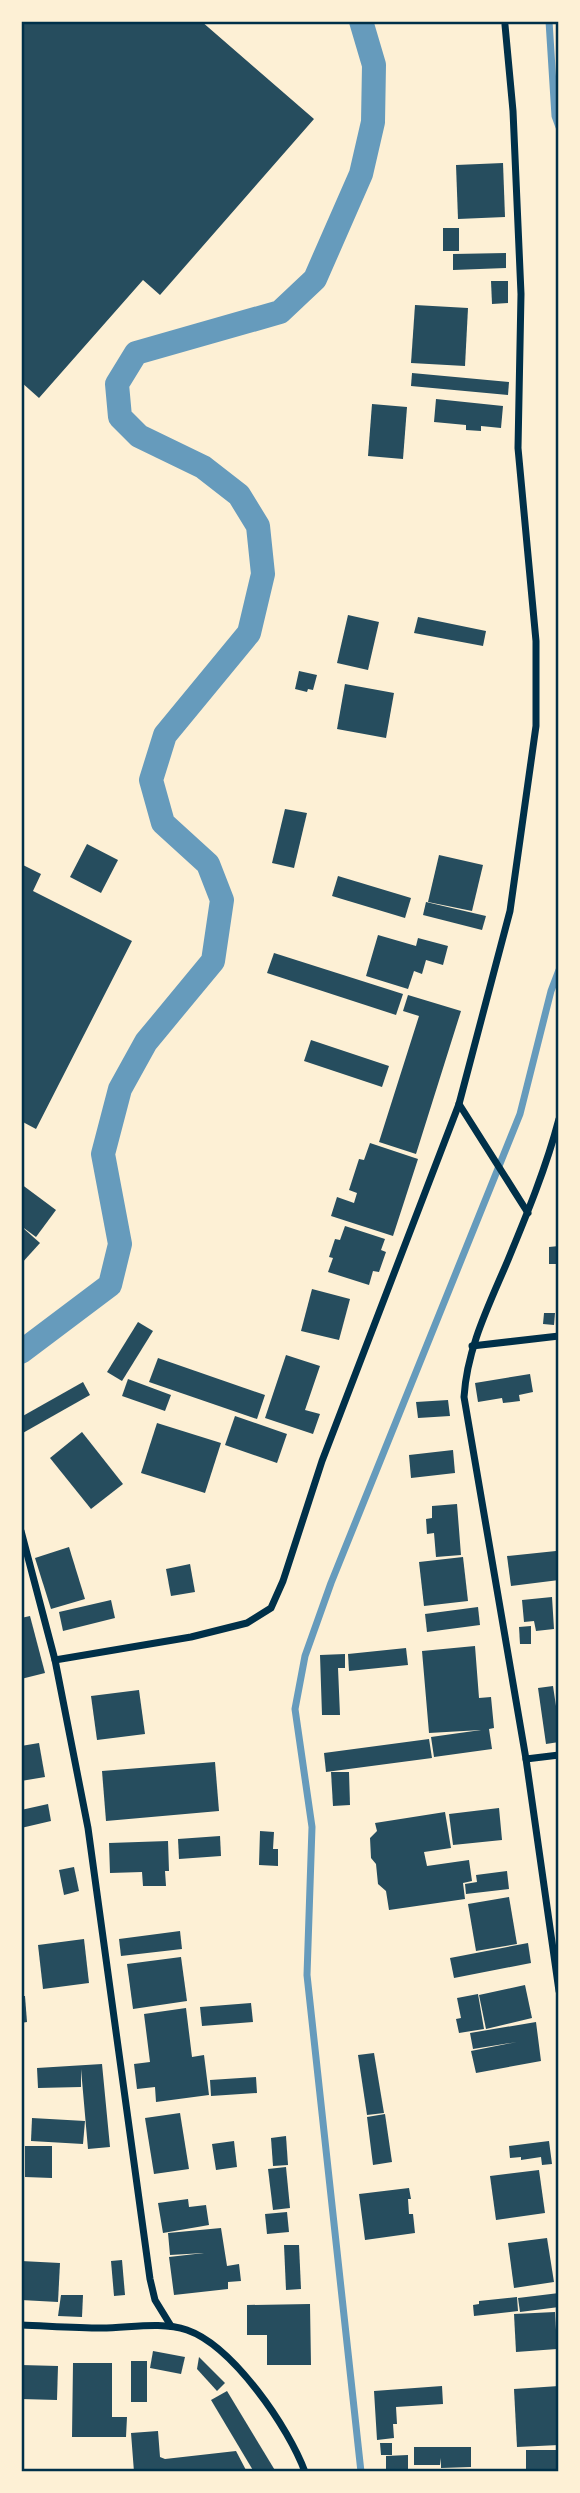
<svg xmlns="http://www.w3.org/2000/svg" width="580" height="2493" font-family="Arial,sans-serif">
  <rect width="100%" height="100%" fill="#fdf0d5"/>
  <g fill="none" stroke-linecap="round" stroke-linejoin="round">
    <g stroke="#669bbc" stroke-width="7">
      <path d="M549 21 555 116 559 127"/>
      <path d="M361 2472 307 1975 312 1827 295 1709 305 1656 331 1583 520 1114 551 991 559 970"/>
    </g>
    <path stroke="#669bbc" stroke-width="24" d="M21 1352 110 1285 120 1244 103 1154 120 1089 146 1042 213 961 222 900 208 864 163 823 151 780 165 735 249 633 263 574 258 526 239 495 203 467 139 436 120 417 117 384 136 353 280 312 315 279 361 174 373 122 374 65 361 21"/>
  </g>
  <g fill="#264d5e">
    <path d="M21 21H201L314 119 160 295 143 280 39 398 21 382Z"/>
    <path d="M503 163 505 217 458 219 456 165Z"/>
    <rect x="443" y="228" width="16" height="23"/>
    <path d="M506 253V268L453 270V254Z"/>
    <path d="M491 281H508V303L492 304Z"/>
    <path d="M415 305 468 308 465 366 411 363Z"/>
    <path d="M412 373 509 382 508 395 411 386Z"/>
    <path d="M436 399 503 406 501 428 481 426V431L466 430V425L434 422Z"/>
    <path d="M372 404 407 407 403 459 368 456Z"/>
    <path d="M348 615 379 622 368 670 337 663Z"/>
    <path d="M418 617 486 631 483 646 414 633Z"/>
    <path d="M299 671 317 675 313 690 308 689 307 692 295 689Z"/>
    <path d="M345 684 394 693 386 738 337 729Z"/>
    <path d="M285 809 307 813 294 868 272 863Z"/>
    <path d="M87 844 118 860 101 893 70 877Z"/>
    <path d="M439 855 483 865 472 911 428 902Z"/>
    <path d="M21 864 41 874 33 891 132 941 36 1129 21 1121Z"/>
    <path d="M338 876 411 898 405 918 332 896Z"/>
    <path d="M426 902 486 916 482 930 423 915Z"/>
    <path d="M378 935 416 946 418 938 448 946 443 965 426 960 422 974 414 971 408 989 366 976Z"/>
    <path d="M274 953 403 994 396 1015 267 973Z"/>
    <path d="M408 995 461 1011 416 1154 379 1142 419 1016 403 1011Z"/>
    <path d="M311 1040 389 1066 382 1087 304 1061Z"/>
    <path d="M370 1143 418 1159 393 1236 331 1216 337 1197 354 1203 357 1193 349 1190 359 1159 364 1160Z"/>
    <path d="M21 1184 56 1210 36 1237 21 1226Z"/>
    <path d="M345 1226 385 1239 381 1250 386 1252 379 1272 373 1271 369 1285 328 1272 333 1258 329 1257 335 1239 340 1240Z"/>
    <path d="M23 1228 40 1243 21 1264V1231Z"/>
    <path d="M559 1246V1264H549V1247Z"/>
    <path d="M312 1289 350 1299 339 1340 301 1331Z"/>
    <path d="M544 1313H555L554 1325 543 1324Z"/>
    <path d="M138 1322 153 1331 122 1381 107 1372Z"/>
    <path d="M286 1355 320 1366 305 1410 320 1414 313 1434 265 1418Z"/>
    <path d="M158 1358 265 1395 257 1419 149 1382Z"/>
    <path d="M530 1374 533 1392 519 1395 520 1401 503 1403 502 1398 478 1402 475 1383Z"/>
    <path d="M128 1379 171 1395 165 1411 122 1396Z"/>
    <path d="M83 1382 90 1395 21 1434V1417Z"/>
    <path d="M448 1400 450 1416 418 1418 416 1402Z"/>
    <path d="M235 1416 287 1434 277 1463 225 1445Z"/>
    <path d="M157 1423 221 1443 205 1493 141 1473Z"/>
    <path d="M82 1432 123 1484 91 1509 50 1458Z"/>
    <path d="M453 1450 455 1473 411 1478 409 1455Z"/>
    <path d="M457 1504 461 1555 436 1557 434 1533 427 1534 426 1519 432 1518V1506Z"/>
    <path d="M69 1547 85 1599 51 1609 35 1558Z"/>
    <path d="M556 1551 559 1580 511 1586 507 1556Z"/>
    <path d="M463 1557 468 1601 424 1606 419 1562Z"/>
    <path d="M190 1564 195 1592 171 1596 166 1569Z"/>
    <path d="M552 1597 554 1629 536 1631 534 1621 524 1622 522 1600Z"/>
    <path d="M111 1600 115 1618 63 1631 59 1612Z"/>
    <path d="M478 1607 480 1625 427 1632 425 1614Z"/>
    <path d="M30 1616 45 1673 21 1679V1618Z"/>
    <path d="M531 1626V1644H520L519 1627Z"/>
    <path d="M475 1646 479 1698 491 1697 494 1728 489 1729 492 1749 434 1757 431 1737 481 1730 429 1733 422 1651Z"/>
    <path d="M406 1648 408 1665 349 1671 348 1654Z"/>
    <path d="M345 1654V1668H338L340 1715H322L320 1655Z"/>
    <path d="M553 1686 556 1706H559V1742L546 1744 538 1688Z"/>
    <path d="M139 1690 145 1734 97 1740 91 1696Z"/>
    <path d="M429 1739 432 1758 326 1772 324 1753Z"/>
    <path d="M39 1743 45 1777 21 1781V1746Z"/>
    <path d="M215 1762 219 1811 106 1821 102 1771Z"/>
    <path d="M331 1772H349L350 1805 333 1806Z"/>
    <path d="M48 1804 51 1821 21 1828V1810Z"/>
    <path d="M499 1808 502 1840 453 1845 449 1814Z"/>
    <path d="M445 1812 451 1848 424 1852 427 1866 469 1860 472 1881 463 1883 465 1899 389 1910 386 1891 378 1884 376 1864 371 1858 370 1838 377 1831 375 1823Z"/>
    <path d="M260 1831 274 1832 273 1849H278V1866L259 1865Z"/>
    <path d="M220 1836 221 1856 179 1859 178 1839Z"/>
    <path d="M168 1841 169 1871H165L166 1886H143L142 1872 110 1873 109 1843Z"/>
    <path d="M74 1867 79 1891 64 1895 59 1870Z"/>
    <path d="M507 1871 509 1889 466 1894 465 1884 477 1882 476 1875Z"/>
    <path d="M509 1897 517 1944 476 1951 468 1904Z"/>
    <path d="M180 1931 182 1949 121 1956 119 1939Z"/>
    <path d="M84 1939 89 1983 43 1989 38 1945Z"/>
    <path d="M528 1943 531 1963 454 1978 450 1958Z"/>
    <path d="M181 1957 187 2001 133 2009 127 1964Z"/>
    <path d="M525 1985 532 2018 486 2029 479 1995Z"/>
    <path d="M478 1994 484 2029 459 2033 456 2019 461 2018 457 1998Z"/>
    <path d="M21 1996H25L27 2022 21 2023Z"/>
    <path d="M251 2003 253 2022 202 2026 200 2007Z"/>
    <path d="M186 2008 192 2057 204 2055 209 2095 156 2102 155 2087 137 2089 134 2064 150 2062 144 2014Z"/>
    <path d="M536 2022 541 2061 476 2073 471 2051 517 2042 473 2049 470 2033Z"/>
    <path d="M374 2053 384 2113 367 2115 358 2055Z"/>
    <path d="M102 2064 110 2147 88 2149 81 2069V2087L38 2088 37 2068Z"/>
    <path d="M256 2077 257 2093 211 2096 210 2080Z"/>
    <path d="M180 2113 189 2169 154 2174 145 2118Z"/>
    <path d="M385 2114 392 2162 373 2165 367 2117Z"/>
    <path d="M32 2118 85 2121 83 2144 31 2141Z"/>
    <path d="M286 2136 288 2165 273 2166 271 2138Z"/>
    <path d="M234 2141 237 2167 216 2170 212 2144Z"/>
    <path d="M549 2141 552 2164 542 2165 541 2157 521 2160V2157L510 2158 509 2146Z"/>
    <path d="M25 2146H52V2178L25 2177Z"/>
    <path d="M286 2167 290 2208 273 2210 268 2169Z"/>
    <path d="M539 2170 545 2213 496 2220 490 2176Z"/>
    <path d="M409 2188 411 2199H408L409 2214H413L415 2233 365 2240 359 2194Z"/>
    <path d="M188 2199 189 2207 206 2205 209 2225 163 2233 158 2203Z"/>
    <path d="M287 2212 289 2232 267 2234 265 2214Z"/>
    <path d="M221 2228 227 2266 239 2264 241 2281 228 2282V2289L174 2295 169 2257 204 2253 170 2255 168 2233Z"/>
    <path d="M547 2238 554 2282 514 2288 508 2243Z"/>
    <path d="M284 2245H299L301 2289 286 2290Z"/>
    <path d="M122 2260 125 2295 114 2296 111 2261Z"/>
    <path d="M21 2261 60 2263 58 2302 21 2300Z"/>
    <path d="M559 2293V2307L520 2312 518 2298Z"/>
    <path d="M61 2295H83L82 2317 58 2316Z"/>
    <path d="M517 2297 518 2311 474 2316 473 2305 479 2304V2301Z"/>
    <path d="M310 2304 311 2365H267V2335H247V2305Z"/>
    <path d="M555 2312 557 2349 516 2352 514 2314Z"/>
    <path d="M153 2351 185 2357 181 2374 150 2368Z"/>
    <path d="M199 2357 225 2383 217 2391 197 2369Z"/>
    <rect x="131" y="2361" width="16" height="41"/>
    <path d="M73 2363H112V2417H127L126 2437H72Z"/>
    <path d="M21 2365 58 2366 57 2400 21 2399Z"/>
    <path d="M442 2386 443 2404 396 2407 397 2424H393L394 2438 377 2440 374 2391Z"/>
    <path d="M559 2386V2445L517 2447 514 2389Z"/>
    <path d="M227 2391 276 2472H254L211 2400Z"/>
    <path d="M158 2431 160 2457 165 2459 236 2451 247 2472H134L131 2433Z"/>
    <path d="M380 2443H392V2455H381Z"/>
    <path d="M414 2447H471V2467L441 2468V2458L440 2465H414Z"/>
    <rect x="526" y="2450" width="33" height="22"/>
    <path d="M408 2455V2472H386V2456Z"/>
  </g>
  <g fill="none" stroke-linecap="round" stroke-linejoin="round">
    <g stroke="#003049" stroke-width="7">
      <path d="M459 1104 528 1213"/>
      <path d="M559 1119C546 1168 527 1214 508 1260 489 1305 467 1348 464 1397L526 1759 559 1991"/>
      <path d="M472 1346 559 1336"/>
      <path d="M21 1531 55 1660 88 1828 150 2279 155 2300 171 2326"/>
      <path d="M55 1660 191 1637 247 1623 271 1608 283 1581 322 1461 459 1104 510 911 536 726V641L518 448 521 294 513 111 505 25"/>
      <path d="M526 1759 559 1755"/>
      <path d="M21 2325C48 2326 75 2328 102 2328 129 2328 161 2321 187 2330 233 2346 289 2428 305 2472"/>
    </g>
  </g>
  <rect width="580" height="2493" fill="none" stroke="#fdf0d5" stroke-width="46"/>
  <rect x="23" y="23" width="534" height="2447" fill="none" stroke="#003049" stroke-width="2.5"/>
</svg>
